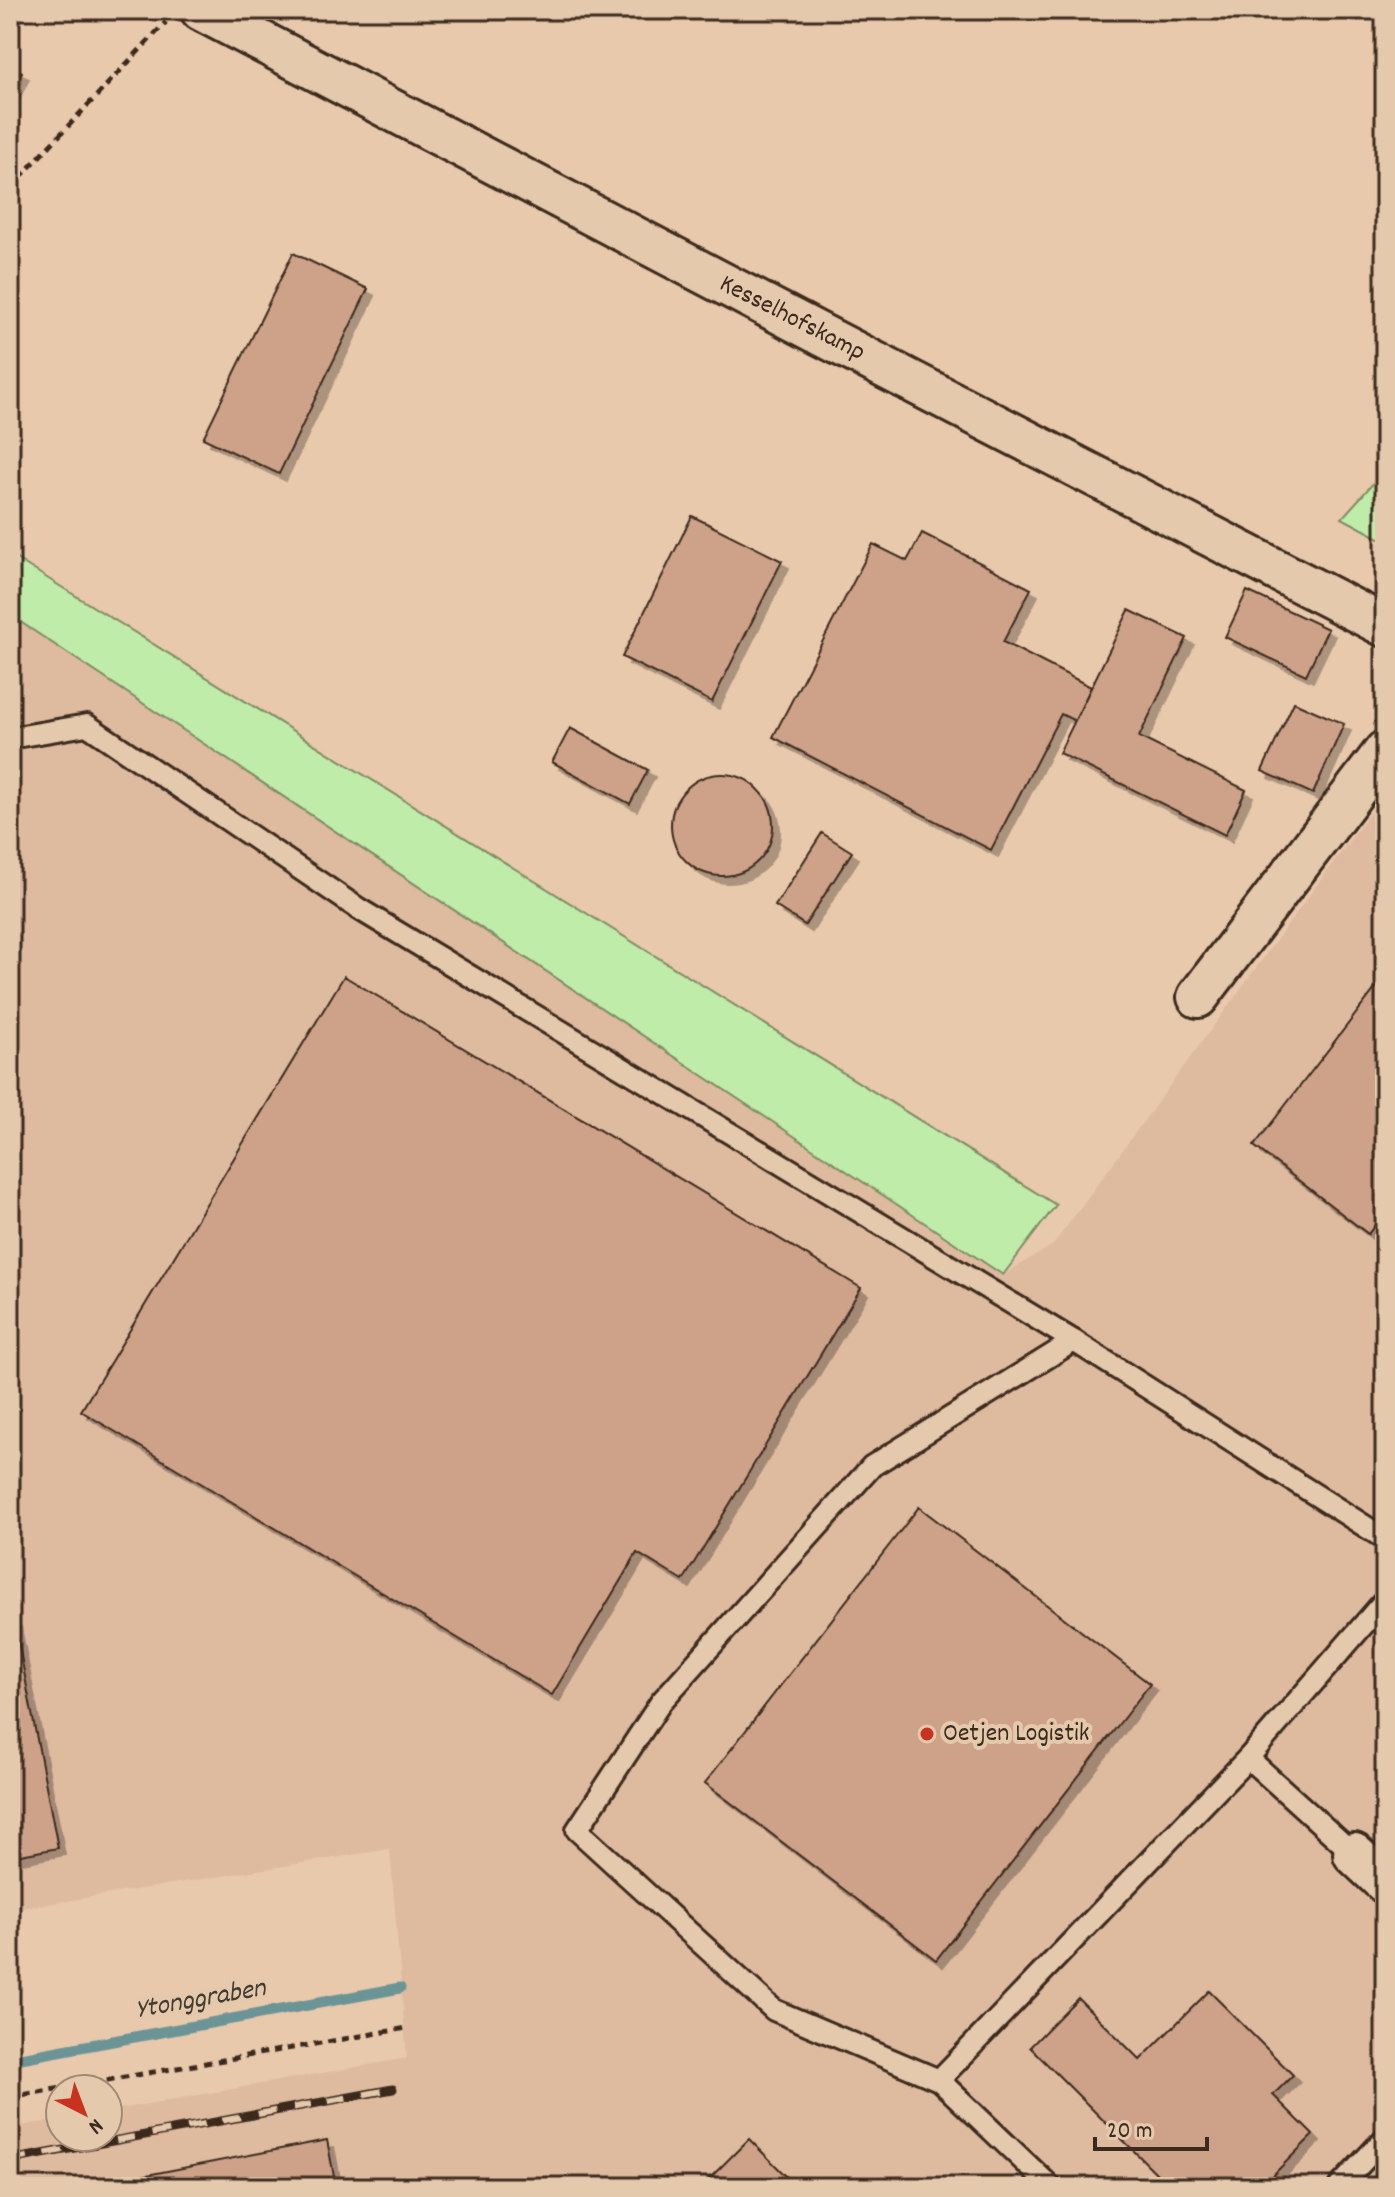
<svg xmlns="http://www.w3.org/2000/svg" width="1395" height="2197" font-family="Dekko,sans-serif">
  <defs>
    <filter id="shadow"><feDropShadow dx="7" dy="7" stdDeviation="0" flood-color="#0004"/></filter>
  </defs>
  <rect width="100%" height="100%" fill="#e9c9ac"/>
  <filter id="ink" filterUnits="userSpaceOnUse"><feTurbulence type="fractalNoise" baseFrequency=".0125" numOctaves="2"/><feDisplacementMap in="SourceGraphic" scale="16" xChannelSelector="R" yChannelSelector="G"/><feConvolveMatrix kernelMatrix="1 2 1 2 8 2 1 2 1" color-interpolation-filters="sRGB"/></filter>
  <g filter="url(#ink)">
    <path fill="#deba9f" d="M10 615 1003 1275 1053 1245 1385 792V2187H10V2128L60 2119V2137H108V2111L407 2058 390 1849 10 1910Z"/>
    <g fill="#c0eca9" stroke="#7e8b64" stroke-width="2">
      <path d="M1385 470V541L1342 518Z"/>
      <path d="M10 555 1056 1205 1003 1275 10 615Z"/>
    </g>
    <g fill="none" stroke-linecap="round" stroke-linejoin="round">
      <path stroke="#6a9495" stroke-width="11" d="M10 2060 400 1988"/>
    </g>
    <g fill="#cda289" stroke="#3b2a1e" stroke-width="2" filter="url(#shadow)">
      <path d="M10 67 22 72 10 96Z"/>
      <path d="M293 253 368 289 279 474 203 438Z"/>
      <path d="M692 516 782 561 712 702 622 657Z"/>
      <path d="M922 533 1031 589 1003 642 1091 687 1075 721 1061 714 991 850 773 737 873 544 907 561Z"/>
      <path d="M1247 591 1328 629 1306 675 1225 637Z"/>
      <path d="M1129 610 1187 638 1139 737 1246 790 1225 835 1059 753Z"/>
      <path d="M1294 702 1344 724 1313 794 1262 771Z"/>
      <path d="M570 728 648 770 630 804 552 762Z"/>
      <circle cx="722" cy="825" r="51"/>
      <path d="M822 833 852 852 805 925 775 906Z"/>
      <path d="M344 976 861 1288 683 1581 637 1553 552 1695 81 1411Z"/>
      <path d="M1385 976V1213L1368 1234 1254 1146Z"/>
      <path d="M919 1507 1150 1684 936 1960 705 1783Z"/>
      <path d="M14 1620 58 1848 10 1857V1621Z"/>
      <path d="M1209 1991 1293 2075 1273 2095 1313 2135 1261 2187H1170L1030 2047 1078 1998 1140 2060Z"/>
      <path d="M749 2139 797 2187H701Z"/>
      <path d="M327 2140 336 2187H85Z"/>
    </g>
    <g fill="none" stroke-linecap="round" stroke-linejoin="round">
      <defs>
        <g id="service">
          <path d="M10 738 87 725 359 909 1074 1341 1385 1539"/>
          <path d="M1248 1758 1385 1600"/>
          <path d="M939 2080 774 2010 577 1830 661 1702 872 1466 1074 1341"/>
          <path d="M1051 2187 939 2080 1248 1758 1354 1854"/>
          <path d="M1339 2187 1385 2138"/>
        </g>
        <g id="minor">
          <path d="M201 10 816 332 1385 626"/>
          <path d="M1198 997 1385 751"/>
          <path d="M1354 1854 1385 1883"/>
        </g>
      </defs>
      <use href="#service" stroke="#3b2a1e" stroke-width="26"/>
      <use href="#minor" stroke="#3b2a1e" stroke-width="46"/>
      <g stroke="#3b2a1e" stroke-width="5" stroke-dasharray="8 6" stroke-linecap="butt">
        <path d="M10 188 166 22"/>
        <path d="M10 2097 407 2028"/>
      </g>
      <use href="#service" stroke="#e5c9ac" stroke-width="20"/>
      <use href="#minor" stroke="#e5c9ac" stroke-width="40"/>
      <defs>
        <path id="rail" d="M10 2160 393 2089"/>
      </defs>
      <use href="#rail" stroke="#3b2a1e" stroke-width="9"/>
      <use href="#rail" stroke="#e5c9ac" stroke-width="6" stroke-dasharray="18" stroke-linecap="butt"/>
    </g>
  </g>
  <circle fill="#c8321e" stroke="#e5c9ac" stroke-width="3" cx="927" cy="1734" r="8"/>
  <g text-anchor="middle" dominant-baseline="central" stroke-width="8" stroke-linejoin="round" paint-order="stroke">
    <g font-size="26" fill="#3b2a1e" stroke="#e5c9ac">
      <text transform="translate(792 319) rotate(27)">Kesselhofskamp</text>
    </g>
    <g font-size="26" fill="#3b2a1e" stroke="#e5c9ac" text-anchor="start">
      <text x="943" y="1734">Oetjen Logistik</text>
    </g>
    <g font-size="28" font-style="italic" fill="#433c32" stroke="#e5c9ac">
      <text transform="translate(201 2001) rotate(-10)">Ytonggraben</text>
    </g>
  </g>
  <rect width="1395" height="2197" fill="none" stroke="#e5c9ac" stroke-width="40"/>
  <rect x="20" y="20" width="1355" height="2157" fill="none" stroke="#3b2a1e" stroke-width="3" filter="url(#ink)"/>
  <g transform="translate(84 2113) rotate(138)"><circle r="38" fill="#e5c9ac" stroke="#a18973" stroke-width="2"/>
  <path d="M0-6L14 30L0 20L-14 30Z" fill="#c8321e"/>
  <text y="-12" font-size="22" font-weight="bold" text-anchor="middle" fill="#3b2a1e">N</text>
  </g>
  <path d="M1095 2137v12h112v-12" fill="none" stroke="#3b2a1e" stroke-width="4"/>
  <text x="1107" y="2137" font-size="24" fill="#3b2a1e" stroke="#e5c9ac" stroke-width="6" paint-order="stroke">20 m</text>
</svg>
